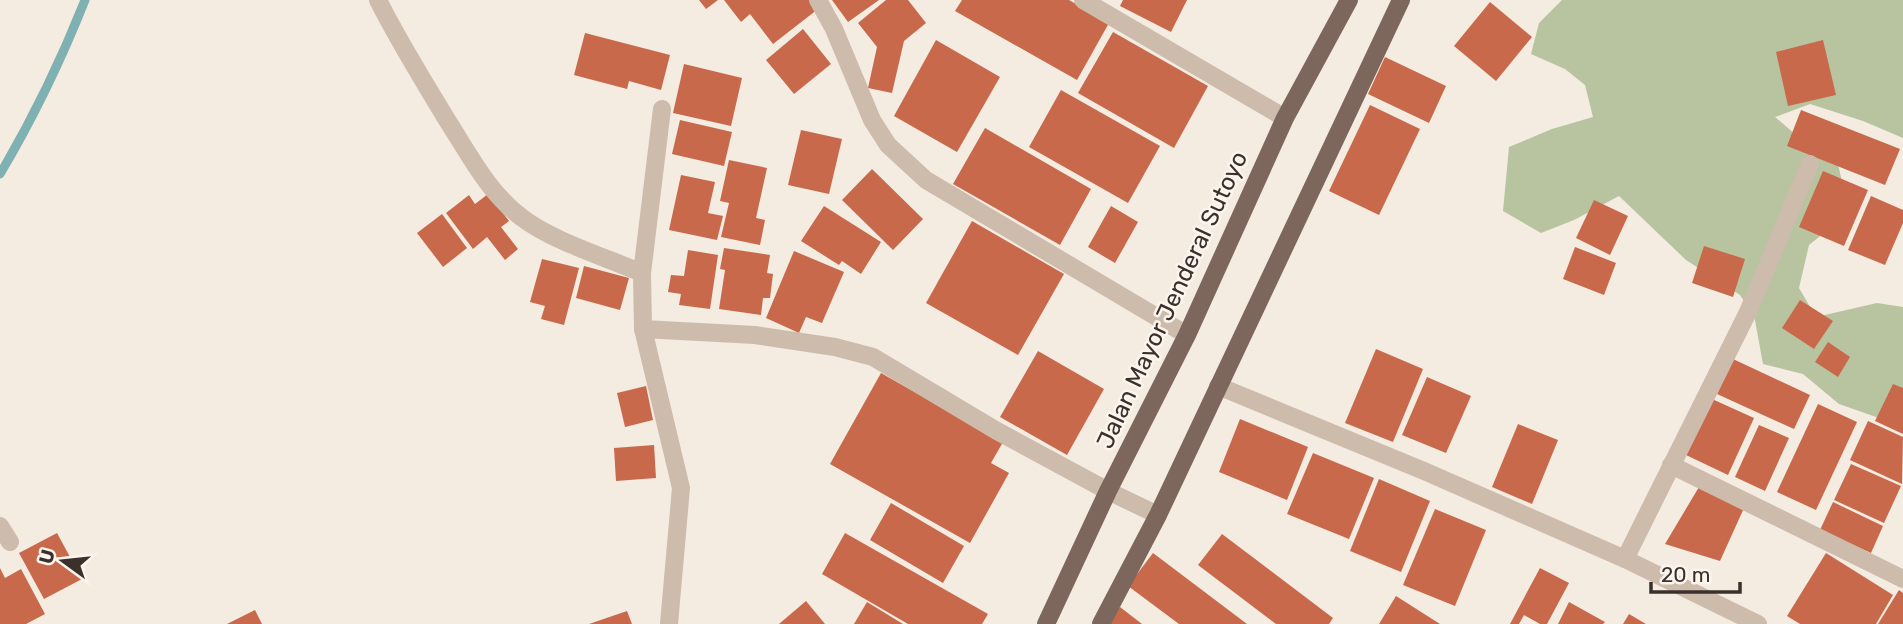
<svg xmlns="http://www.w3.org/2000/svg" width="1903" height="624" font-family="Rubik,sans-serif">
  <rect width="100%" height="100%" fill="#f4ebe1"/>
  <path fill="#b8c4a0" d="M1562 0H1903V138L1863 121 1810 104 1775 117 1803 141 1838 164 1849 213 1809 245 1799 288 1816 317 1877 303 1903 307V407L1896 424 1839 404 1803 374 1763 364 1754 315 1740 295 1686 260 1619 196 1574 220 1541 233 1503 211 1509 147 1552 129 1593 117 1585 85 1565 69 1531 54 1539 23Z"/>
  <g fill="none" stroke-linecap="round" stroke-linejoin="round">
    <path stroke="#7fb0b2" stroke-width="9" d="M0 174C35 115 60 63 85 0"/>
  </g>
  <g fill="#c8694b">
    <path d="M699 0H718L706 9Z"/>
    <path d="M724 0H811L818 9 773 44 750 14 741 22Z"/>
    <path d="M832 0H879L848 22Z"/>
    <path d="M886 0H908L926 23 904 41 892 93 868 88 877 47 858 23Z"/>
    <path d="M962 0H1069L1109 23 1077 80 955 11Z"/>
    <path d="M1123 0H1187L1171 32 1120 6Z"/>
    <path d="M1490 2 1532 37 1496 81 1454 46Z"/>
    <path d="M803 29 831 64 794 94 766 60Z"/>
    <path d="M1113 32 1208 86 1174 148 1078 93Z"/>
    <path d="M585 33 670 55 661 90 629 81 627 89 574 75Z"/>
    <path d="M936 40 1000 77 957 152 894 116Z"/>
    <path d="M1823 40 1836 95 1788 106 1776 52Z"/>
    <path d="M1385 57 1446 86 1429 123 1368 94Z"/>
    <path d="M684 64 742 78 731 126 673 113Z"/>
    <path d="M1061 90 1160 146 1128 203 1029 147Z"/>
    <path d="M1370 105 1420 129 1379 215 1329 191Z"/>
    <path d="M1801 110 1900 149 1885 185 1787 146Z"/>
    <path d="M680 120 732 132 724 166 672 154Z"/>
    <path d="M985 128 1091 189 1060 245 953 184Z"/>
    <path d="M801 130 842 139 829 194 788 185Z"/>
    <path d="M729 160 767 168 756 218 765 220 760 245 721 237 729 203 720 201Z"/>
    <path d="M872 169 923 219 893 250 842 200Z"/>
    <path d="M1823 171 1868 190 1844 246 1799 227Z"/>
    <path d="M681 175 715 182 708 213 723 216 717 240 669 230Z"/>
    <path d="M488 194 509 221 501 227 518 249 505 260 487 237 473 249 446 213 469 195 475 204Z"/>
    <path d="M1871 196 1903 210V223L1885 265 1848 250Z"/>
    <path d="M1594 200 1628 216 1610 255 1576 238Z"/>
    <path d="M824 206 881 242 861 274 842 261 839 265 801 241Z"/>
    <path d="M1111 206 1138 222 1115 263 1088 247Z"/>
    <path d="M442 214 467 248 443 267 417 233Z"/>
    <path d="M972 221 1064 274 1018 355 926 303Z"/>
    <path d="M1704 246 1745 259 1733 297 1692 283Z"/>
    <path d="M1575 247 1616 263 1604 295 1563 279Z"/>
    <path d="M724 248 770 255 767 273 773 274 770 298H763L761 315 719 309 725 270 720 269Z"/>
    <path d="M688 250 718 255 710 309 679 305 681 294 668 292 671 275 684 276Z"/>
    <path d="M794 251 844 272 822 323 806 317 799 333 766 318Z"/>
    <path d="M542 259 579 268 564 325 541 319 545 306 530 302Z"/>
    <path d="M584 266 629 278 620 310 576 298Z"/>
    <path d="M1800 300 1833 321 1814 349 1782 328Z"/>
    <path d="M1828 342 1850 357 1838 377 1815 362Z"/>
    <path d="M1376 349 1423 369 1393 442 1345 423Z"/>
    <path d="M1038 351 1104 389 1067 455 1000 417Z"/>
    <path d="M1733 359 1810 395 1794 429 1717 394Z"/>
    <path d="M881 373 1003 442 991 463 1009 473 970 543 830 464Z"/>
    <path d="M1427 377 1471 396 1446 453 1402 435Z"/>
    <path d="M1893 384 1903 388V434L1875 421Z"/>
    <path d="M646 386 653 420 625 427 617 393Z"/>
    <path d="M1712 399 1754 418 1728 475 1686 455Z"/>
    <path d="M1818 404 1857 422 1816 510 1777 492Z"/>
    <path d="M1240 419 1308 447 1287 500 1219 472Z"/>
    <path d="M1868 421 1903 437 1902 484 1850 460Z"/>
    <path d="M1518 424 1558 440 1532 504 1492 487Z"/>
    <path d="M1759 425 1789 438 1765 491 1735 477Z"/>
    <path d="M654 445 656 478 616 481 614 448Z"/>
    <path d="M1313 453 1374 478 1349 539 1287 514Z"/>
    <path d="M1851 464 1901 486 1884 523 1834 500Z"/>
    <path d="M1379 479 1430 501 1401 572 1350 551Z"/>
    <path d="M1699 487 1744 508 1720 561 1665 544Z"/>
    <path d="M1833 502 1883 526 1871 553 1820 530Z"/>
    <path d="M891 503 964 546 943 583 870 540Z"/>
    <path d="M1435 509 1486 530 1455 606 1403 585Z"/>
    <path d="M57 533 82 579 44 599 19 553Z"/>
    <path d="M845 533 988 614 982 624H908L822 574Z"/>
    <path d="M1222 534 1333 618 1329 624H1276L1198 565Z"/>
    <path d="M1153 553 1247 624H1179L1128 586Z"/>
    <path d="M1826 553 1893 595 1876 624H1800L1787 616Z"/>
    <path d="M0 568 5 578 21 569 45 614 26 624H0Z"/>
    <path d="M1540 568 1569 583 1547 624H1540L1524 615 1519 624H1510Z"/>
    <path d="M1899 590 1903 593V624H1878Z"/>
    <path d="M1396 596 1440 624H1379Z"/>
    <path d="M806 601 825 624H779Z"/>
    <path d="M867 602 903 624H854Z"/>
    <path d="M1569 602 1605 622 1603 624H1558Z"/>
    <path d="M1120 607 1142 624H1107Z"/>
    <path d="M255 610 262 624H227Z"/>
    <path d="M627 611 632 624H589Z"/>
    <path d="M1629 614 1646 624H1623Z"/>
  </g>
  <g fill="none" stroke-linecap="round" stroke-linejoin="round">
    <g stroke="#cdbbac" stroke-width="18">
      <path d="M378 0C399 42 423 80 447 120 469 154 488 192 521 217 552 241 605 257 642 273"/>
      <path d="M818 0 834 29 872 120 888 145 926 180 1187 335"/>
      <path d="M1083 0 1285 118"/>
      <path d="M662 109 642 273 643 329 681 488 669 624"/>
      <path d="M643 329 755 335 835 347 873 357 997 431 1108 491 1158 515"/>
      <path d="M1218 386 1424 471 1625 559 1758 624"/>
      <path d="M1671 465 1903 579"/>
      <path d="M0 526 10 542"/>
      <path d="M1625 559 1748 312 1810 164"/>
    </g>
    <g stroke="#7d675c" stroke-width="18">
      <path d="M1046 624 1108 491 1187 335 1285 118 1349 0"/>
      <path d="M1101 624 1158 515 1401 0"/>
    </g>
  </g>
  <g text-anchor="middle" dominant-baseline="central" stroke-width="5" stroke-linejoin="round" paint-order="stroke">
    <g font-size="24" fill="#3b302b" stroke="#fbf5ee">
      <text transform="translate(1172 300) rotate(-65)">Jalan Mayor Jenderal Sutoyo</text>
    </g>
  </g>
  <g transform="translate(63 561) rotate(285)" stroke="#fbf5ee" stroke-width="5" paint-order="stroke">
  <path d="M0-5L12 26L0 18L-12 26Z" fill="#3b302b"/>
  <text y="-10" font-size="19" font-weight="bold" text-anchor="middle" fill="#3b302b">U</text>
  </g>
  <path d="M1651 582v10h89v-10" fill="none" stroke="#3b302b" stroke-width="3.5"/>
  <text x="1661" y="582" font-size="21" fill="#3b302b" stroke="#fbf5ee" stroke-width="5" paint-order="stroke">20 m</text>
</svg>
